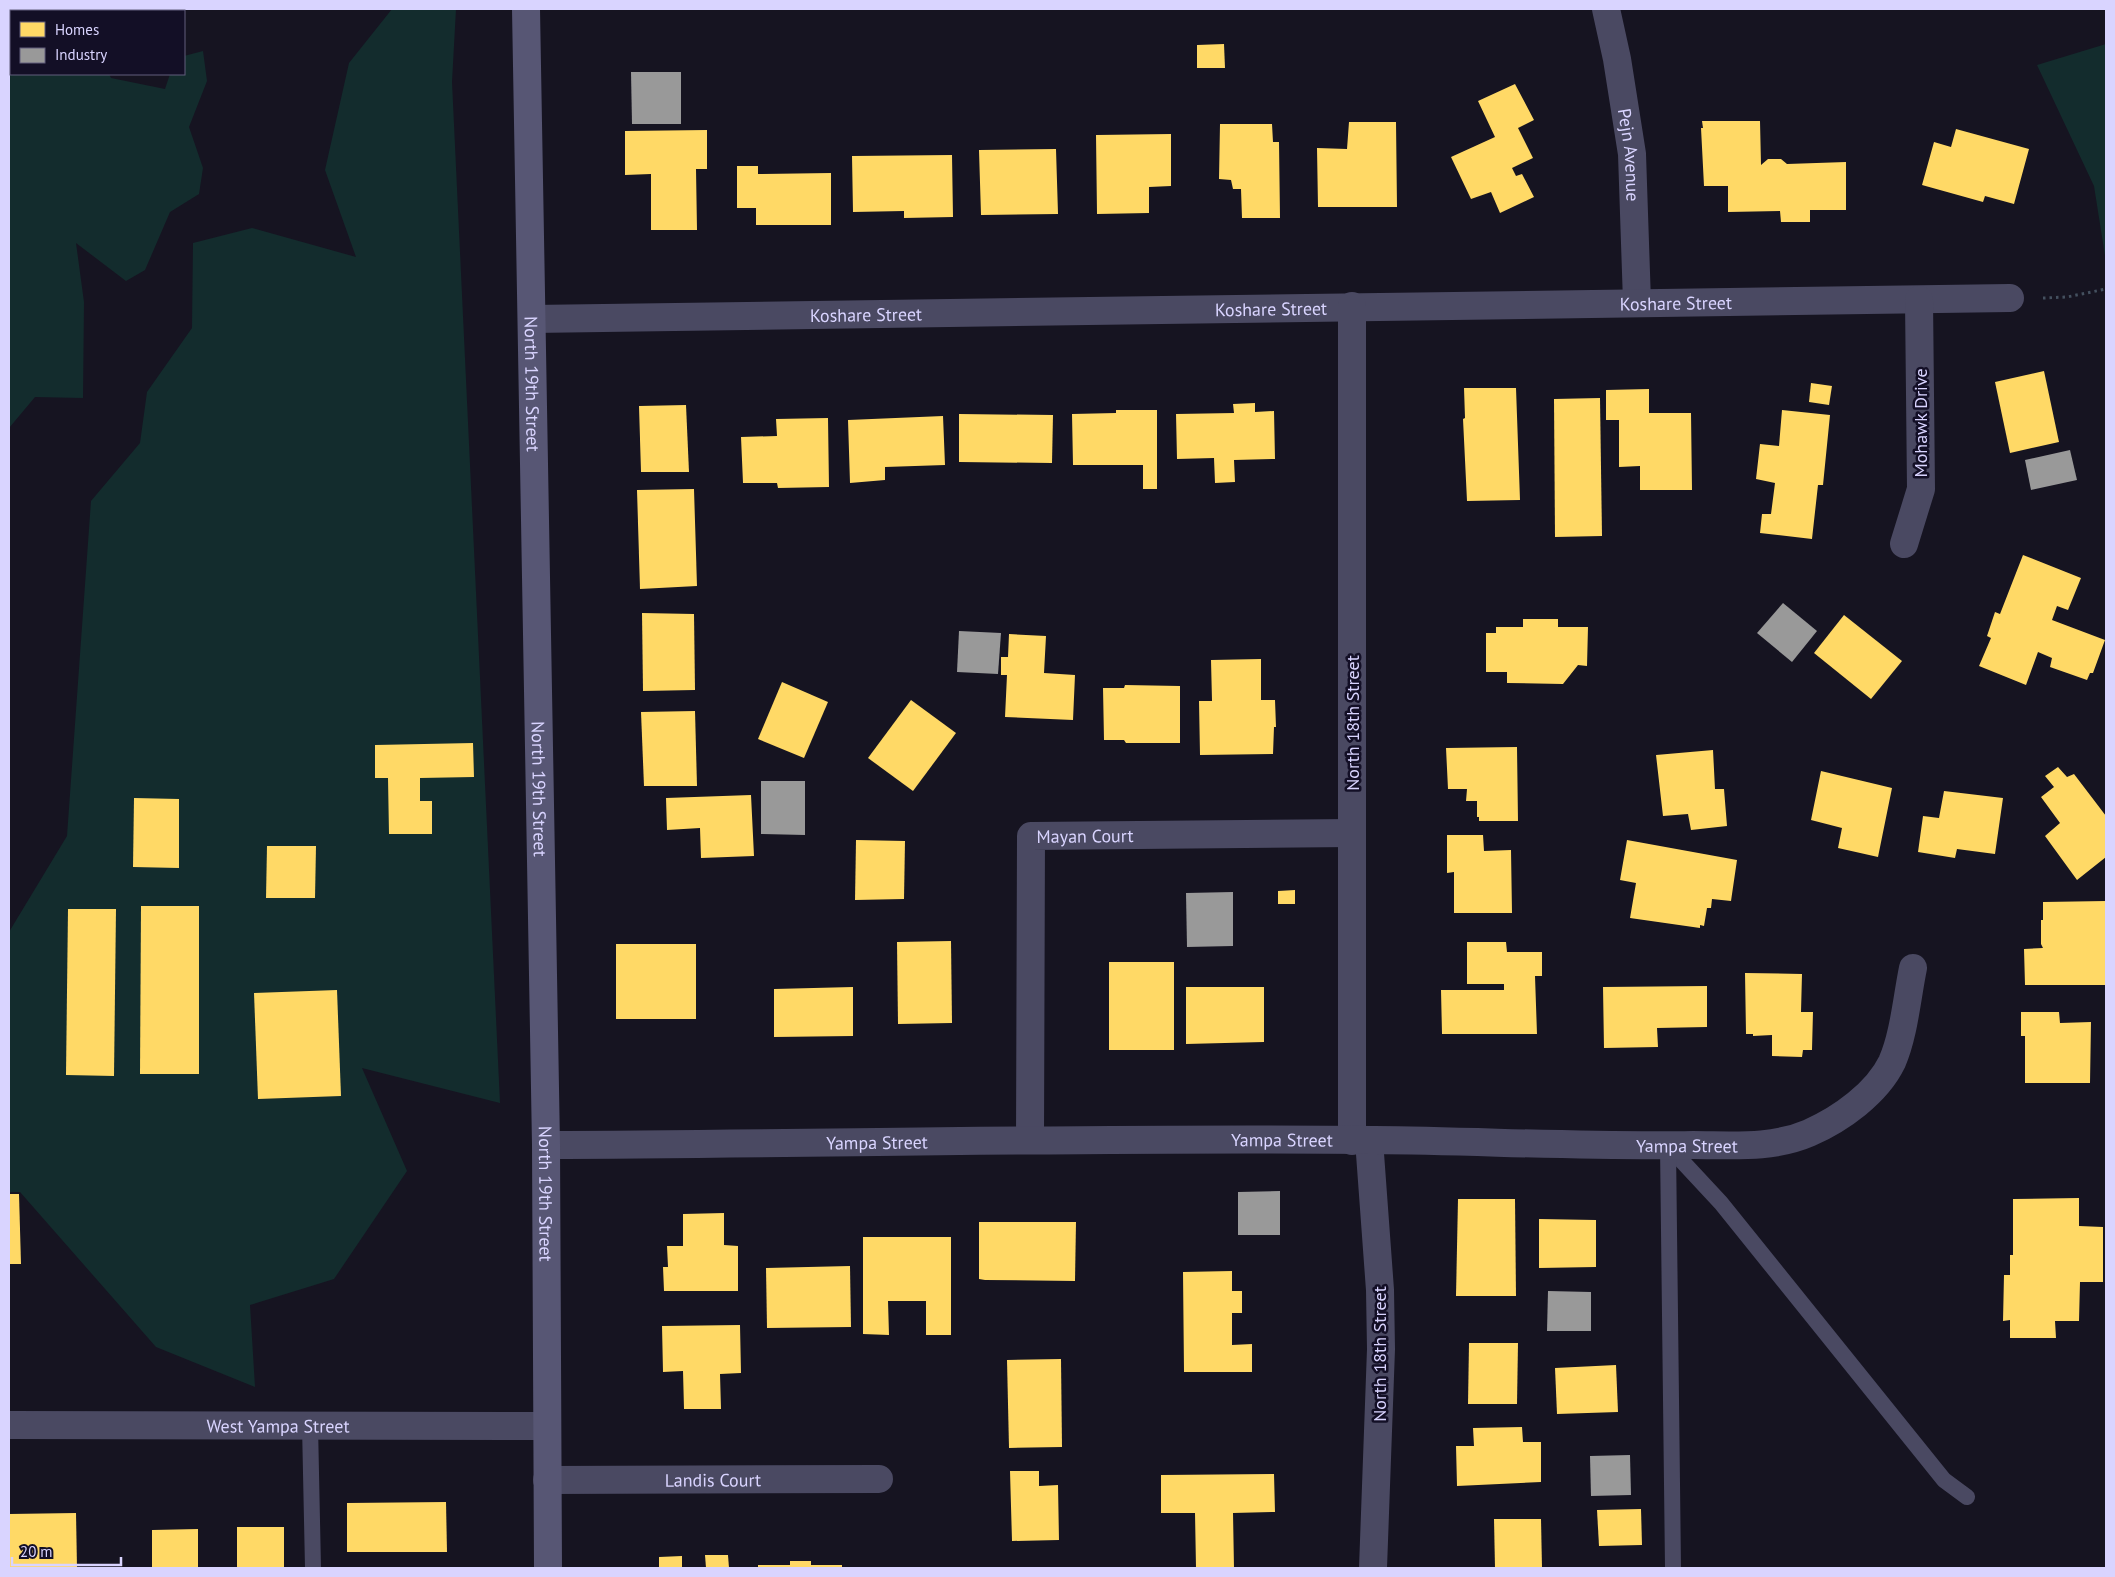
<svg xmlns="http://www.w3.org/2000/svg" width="2115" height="1577" font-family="'PT Sans',sans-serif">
  <rect width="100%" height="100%" fill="#161421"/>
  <g fill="#132c2d">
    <path d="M9 9H88L84 11H11V74H109L111 78 165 89 170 74H184V56L203 51 207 81 189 127 203 168 199 194 170 212 145 270 126 281 76 243 84 302 83 398 35 397 9 428Z"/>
    <path d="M392 9H456L452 82 500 1103 362 1068 407 1171 334 1279 250 1305 255 1387 156 1347 20 1192H9V932L67 836 91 501 140 443 147 392 192 328 193 243 252 228 356 257 325 170 349 63Z"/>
    <path d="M2106 44V262L2094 186 2037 65Z"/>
  </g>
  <g fill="#ffd966">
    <path d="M1224 44 1225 68H1197V45Z"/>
    <path d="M1515 84 1534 120 1518 128 1533 158 1512 168 1516 176 1522 174 1534 197 1500 213 1491 192 1471 199 1451 157 1495 137 1478 101Z"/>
    <path d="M1702 121H1760L1761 165 1768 159H1781L1787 164 1846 162V210H1810V222H1781L1780 211 1728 212V186H1704L1701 128H1703Z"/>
    <path d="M1349 122H1396L1397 207H1318L1317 148 1347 149Z"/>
    <path d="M1220 124H1272L1273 142H1279L1280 218H1242L1241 189H1233L1231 180 1219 179Z"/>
    <path d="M1956 129 2029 149 2014 204 1985 196 1983 202 1922 185 1934 142 1951 147Z"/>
    <path d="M707 130V169H696L697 230H651V174L625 175V131Z"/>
    <path d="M1171 134V186L1149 187V213L1097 214 1096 135Z"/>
    <path d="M1056 149 1058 214 981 215 979 150Z"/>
    <path d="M952 155 953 217 904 218V211L853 212 852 156Z"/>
    <path d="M737 166H758V174L831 173V225H756V208H737Z"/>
    <path d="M2044 371 2059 442 2010 453 1995 382Z"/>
    <path d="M1811 383 1832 386 1829 405 1809 402Z"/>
    <path d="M1464 388H1516L1520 500 1467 501 1463 419 1465 418Z"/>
    <path d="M1649 389V413H1691L1692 490H1640V466L1619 467V420H1606V390Z"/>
    <path d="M1600 398 1602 536 1555 537 1554 399Z"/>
    <path d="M1255 403V412L1274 411 1275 459 1234 460 1235 482 1215 483 1214 458 1177 459 1176 414 1234 413 1233 404Z"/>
    <path d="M686 405 689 472H641L639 406Z"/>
    <path d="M1116 410H1157V489H1143V465H1073L1072 414 1116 413Z"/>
    <path d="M1782 410 1830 415 1823 485H1818L1812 539 1760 533 1762 514H1771L1775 483 1756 479 1760 444 1779 446Z"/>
    <path d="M959 414 1053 415 1052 463 959 462Z"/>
    <path d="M943 416 945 465 885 467V480L850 483 848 420Z"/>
    <path d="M828 418 829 487 778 488 777 483H743L741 437 777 436 776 419Z"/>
    <path d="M694 489 697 586 640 589 637 490Z"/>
    <path d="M2023 555 2081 578 2068 610 2057 606 2052 620 2105 640 2093 673H2090L2087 680 2050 667 2052 658 2038 652 2026 685 1979 666 1991 638 1987 636 1995 612 2000 614Z"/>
    <path d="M642 613 694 614 695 690 643 691Z"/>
    <path d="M1844 615 1902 661 1871 699 1814 653Z"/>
    <path d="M1523 619H1558V627H1588L1587 666 1578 665 1563 684 1507 683V672H1486V633H1496V627H1523Z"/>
    <path d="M1009 634 1046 636 1044 673 1075 675 1073 720 1005 717 1007 675H1001V657H1008Z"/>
    <path d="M1261 659V700H1275L1276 727H1274L1273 754 1200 755 1199 701H1212L1211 660Z"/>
    <path d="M782 682 828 702 804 758 758 739Z"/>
    <path d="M1125 685 1180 686V743H1126L1124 740H1104L1103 688H1124Z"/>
    <path d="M911 700 956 733 913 791 868 758Z"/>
    <path d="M695 711 697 786H644L641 712Z"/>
    <path d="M473 743 474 777 420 778V801H432V834H389L388 778H375V745Z"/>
    <path d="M1517 747 1518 821H1479V817H1477V801H1466L1467 789H1448L1446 748Z"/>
    <path d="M1713 750 1715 789H1724L1727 826 1691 830 1688 814 1663 816 1656 755Z"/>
    <path d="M2058 767 2067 777 2074 774 2106 816V857L2077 880 2045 836 2060 823 2041 797 2054 787 2045 776Z"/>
    <path d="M1821 771 1892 788 1878 857 1838 848 1842 828 1811 820Z"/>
    <path d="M1944 791 2003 798 1995 854 1957 849 1955 858 1918 852 1923 816 1939 818Z"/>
    <path d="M751 795 754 856 701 858 700 828 667 830 666 798Z"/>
    <path d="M134 798 179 799V868L133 867Z"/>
    <path d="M1447 835H1483L1484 851 1511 850 1512 913H1454V872L1447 873Z"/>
    <path d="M856 840 905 841 904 899 855 900Z"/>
    <path d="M1627 840 1737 860 1731 901 1712 899 1711 908H1707L1704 926 1700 925V928L1630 918 1636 883 1620 880Z"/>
    <path d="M267 846H316L315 898H266Z"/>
    <path d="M1295 890V904H1278V891Z"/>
    <path d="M2106 901V985H2025L2024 949 2043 948 2041 944V920H2043V902Z"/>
    <path d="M141 906H199V1074H140Z"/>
    <path d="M68 909H116L114 1076 66 1075Z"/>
    <path d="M951 941 952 1023 898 1024 897 942Z"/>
    <path d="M1467 942H1506L1507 952H1542V976H1535L1537 1034H1442L1441 990H1504V984H1467Z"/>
    <rect x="616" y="944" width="80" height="75"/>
    <rect x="1109" y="962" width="65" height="88"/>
    <path d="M1745 973 1802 974 1801 1012H1813L1812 1050H1803L1802 1057 1772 1056V1035L1753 1036V1034H1746Z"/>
    <path d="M1707 986V1027L1657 1028 1658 1047 1604 1048 1603 987Z"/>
    <path d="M853 987V1036L774 1037V989Z"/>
    <path d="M1186 987H1264V1042L1186 1044Z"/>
    <path d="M337 990 341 1096 258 1099 254 993Z"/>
    <path d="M2021 1012H2059L2060 1023 2091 1022 2090 1083H2025V1036H2021Z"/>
    <path d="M9 1194H19L21 1264H9Z"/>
    <path d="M2079 1198V1226L2103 1227V1282H2080L2079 1321H2055L2056 1338H2010V1320L2003 1321 2004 1275H2010V1255H2013V1199Z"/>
    <path d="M1458 1199H1515L1516 1296H1456Z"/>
    <path d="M724 1213V1245L738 1246V1291H664L663 1267H668L667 1246H683V1214Z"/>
    <path d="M1539 1219 1596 1220V1267L1539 1268Z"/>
    <path d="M979 1222H1076L1075 1281 985 1280 979 1279Z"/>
    <path d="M863 1237H951V1335H926V1301H888L889 1335 863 1334Z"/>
    <path d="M850 1266 851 1327 767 1328 766 1268Z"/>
    <path d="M1232 1271V1291H1242V1313H1232V1345L1252 1344V1372H1184L1183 1272Z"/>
    <path d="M740 1325 741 1373 720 1374 721 1409H684L683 1371 663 1372 662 1326Z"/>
    <path d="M1469 1343H1518L1517 1404H1468Z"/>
    <path d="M1061 1359 1062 1447 1009 1448 1007 1360Z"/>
    <path d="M1616 1365 1618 1412 1557 1414 1555 1368Z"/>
    <path d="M1522 1427 1523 1442H1541V1482L1457 1486 1456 1446H1474L1473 1428Z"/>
    <path d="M1010 1471H1039V1486L1058 1485 1059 1540 1012 1541Z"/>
    <path d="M1274 1474 1275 1512 1233 1513 1234 1568H1196L1195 1513H1161V1475Z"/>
    <path d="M446 1502 447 1552H347V1503Z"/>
    <path d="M1641 1509 1642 1545 1599 1546 1597 1510Z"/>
    <path d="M76 1513 77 1568H9V1514Z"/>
    <path d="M1494 1519H1541L1542 1568H1495Z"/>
    <rect x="237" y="1527" width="47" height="41"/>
    <path d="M198 1529V1568H152V1530Z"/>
    <path d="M705 1555H728L729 1568H706Z"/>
    <path d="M682 1556V1568H659V1557Z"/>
    <path d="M790 1561H811V1565H842V1568H758V1565H790Z"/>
  </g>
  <g fill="#999">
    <path d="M631 72H681V124H632Z"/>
    <path d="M2070 450 2077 480 2031 490 2025 460Z"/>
    <path d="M1783 603 1817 631 1792 662 1757 633Z"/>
    <path d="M959 631 1001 633 998 674 957 672Z"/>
    <path d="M761 781H805V835L761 834Z"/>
    <path d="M1233 892V946L1187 947 1186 893Z"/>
    <path d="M1280 1191V1235H1238V1192Z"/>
    <path d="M1548 1291 1591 1292V1331H1547Z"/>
    <path d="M1630 1455 1631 1495 1591 1496 1590 1456Z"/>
  </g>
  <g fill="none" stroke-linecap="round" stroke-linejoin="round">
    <path stroke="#44505f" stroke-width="3" stroke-dasharray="2.5 4" stroke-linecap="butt" d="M2043 298 2067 297 2106 289"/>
    <g stroke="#4a4962" stroke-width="16">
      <path d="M1668 1146 1721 1203 1944 1480 1967 1497"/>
      <path d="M1668 1146 1673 1568"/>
      <path d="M310 1425 313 1568"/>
    </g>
    <g stroke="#4a4962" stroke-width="28">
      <path id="s1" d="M1606 9 1617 59 1632 154 1637 302"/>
      <path id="s2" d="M532 319 2010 298"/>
      <path d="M1904 544 1921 489 1919 300"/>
      <path id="s3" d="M1030 1140 1031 836 1352 833"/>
      <path d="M1369 1140 1380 1290 1381 1349 1373 1568"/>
      <path d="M1352 1141V306"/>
      <path id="s4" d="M546 1145C822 1144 1099 1137 1375 1140 1481 1141 1587 1147 1693 1145 1732 1145 1772 1149 1809 1133 1841 1119 1877 1093 1892 1062 1904 1035 1907 997 1913 968"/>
      <path id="s5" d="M9 1425 547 1426"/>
      <path id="s6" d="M547 1480 879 1479"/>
    </g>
    <path stroke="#575674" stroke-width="28" id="s7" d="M526 9 546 1145 548 1568"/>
  </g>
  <g text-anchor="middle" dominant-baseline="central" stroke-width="5" stroke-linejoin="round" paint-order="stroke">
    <g font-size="18" fill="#d9d4ff" stroke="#130f26">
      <text stroke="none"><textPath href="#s1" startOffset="148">Pejn Avenue</textPath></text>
      <text stroke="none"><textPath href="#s2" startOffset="1144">Koshare Street</textPath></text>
      <text stroke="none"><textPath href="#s2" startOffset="739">Koshare Street</textPath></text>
      <text stroke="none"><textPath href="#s2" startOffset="334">Koshare Street</textPath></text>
      <text stroke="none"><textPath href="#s7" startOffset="375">North 19th Street</textPath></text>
      <text transform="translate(1920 423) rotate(-90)">Mohawk Drive</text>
      <text transform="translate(1352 723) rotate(-90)">North 18th Street</text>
      <text stroke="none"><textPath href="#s7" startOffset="780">North 19th Street</textPath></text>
      <text stroke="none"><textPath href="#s3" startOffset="358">Mayan Court</textPath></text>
      <text stroke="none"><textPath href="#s4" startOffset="736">Yampa Street</textPath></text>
      <text stroke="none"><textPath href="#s4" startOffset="331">Yampa Street</textPath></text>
      <text stroke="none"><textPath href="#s4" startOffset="1141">Yampa Street</textPath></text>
      <text stroke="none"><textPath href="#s7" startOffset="1185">North 19th Street</textPath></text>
      <text transform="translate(1379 1354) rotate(-90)">North 18th Street</text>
      <text stroke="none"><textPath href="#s5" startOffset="269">West Yampa Street</textPath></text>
      <text stroke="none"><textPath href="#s6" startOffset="166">Landis Court</textPath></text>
    </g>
  </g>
  <rect width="2115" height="1577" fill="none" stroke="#d9d4ff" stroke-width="20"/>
  <rect x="10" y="10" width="175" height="65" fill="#130f26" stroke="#625e7d"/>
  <rect x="20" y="22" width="25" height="15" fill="#ffd966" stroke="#625e7d"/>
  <text x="55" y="35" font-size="15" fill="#d9d4ff">Homes</text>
  <rect x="20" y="48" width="25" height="15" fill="#999999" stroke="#625e7d"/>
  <text x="55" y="60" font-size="15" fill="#d9d4ff">Industry</text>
  <path d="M12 1557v8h109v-8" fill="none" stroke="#d9d4ff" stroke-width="2.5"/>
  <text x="20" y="1557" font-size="15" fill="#d9d4ff" stroke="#130f26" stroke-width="4" paint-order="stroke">20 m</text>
</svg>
